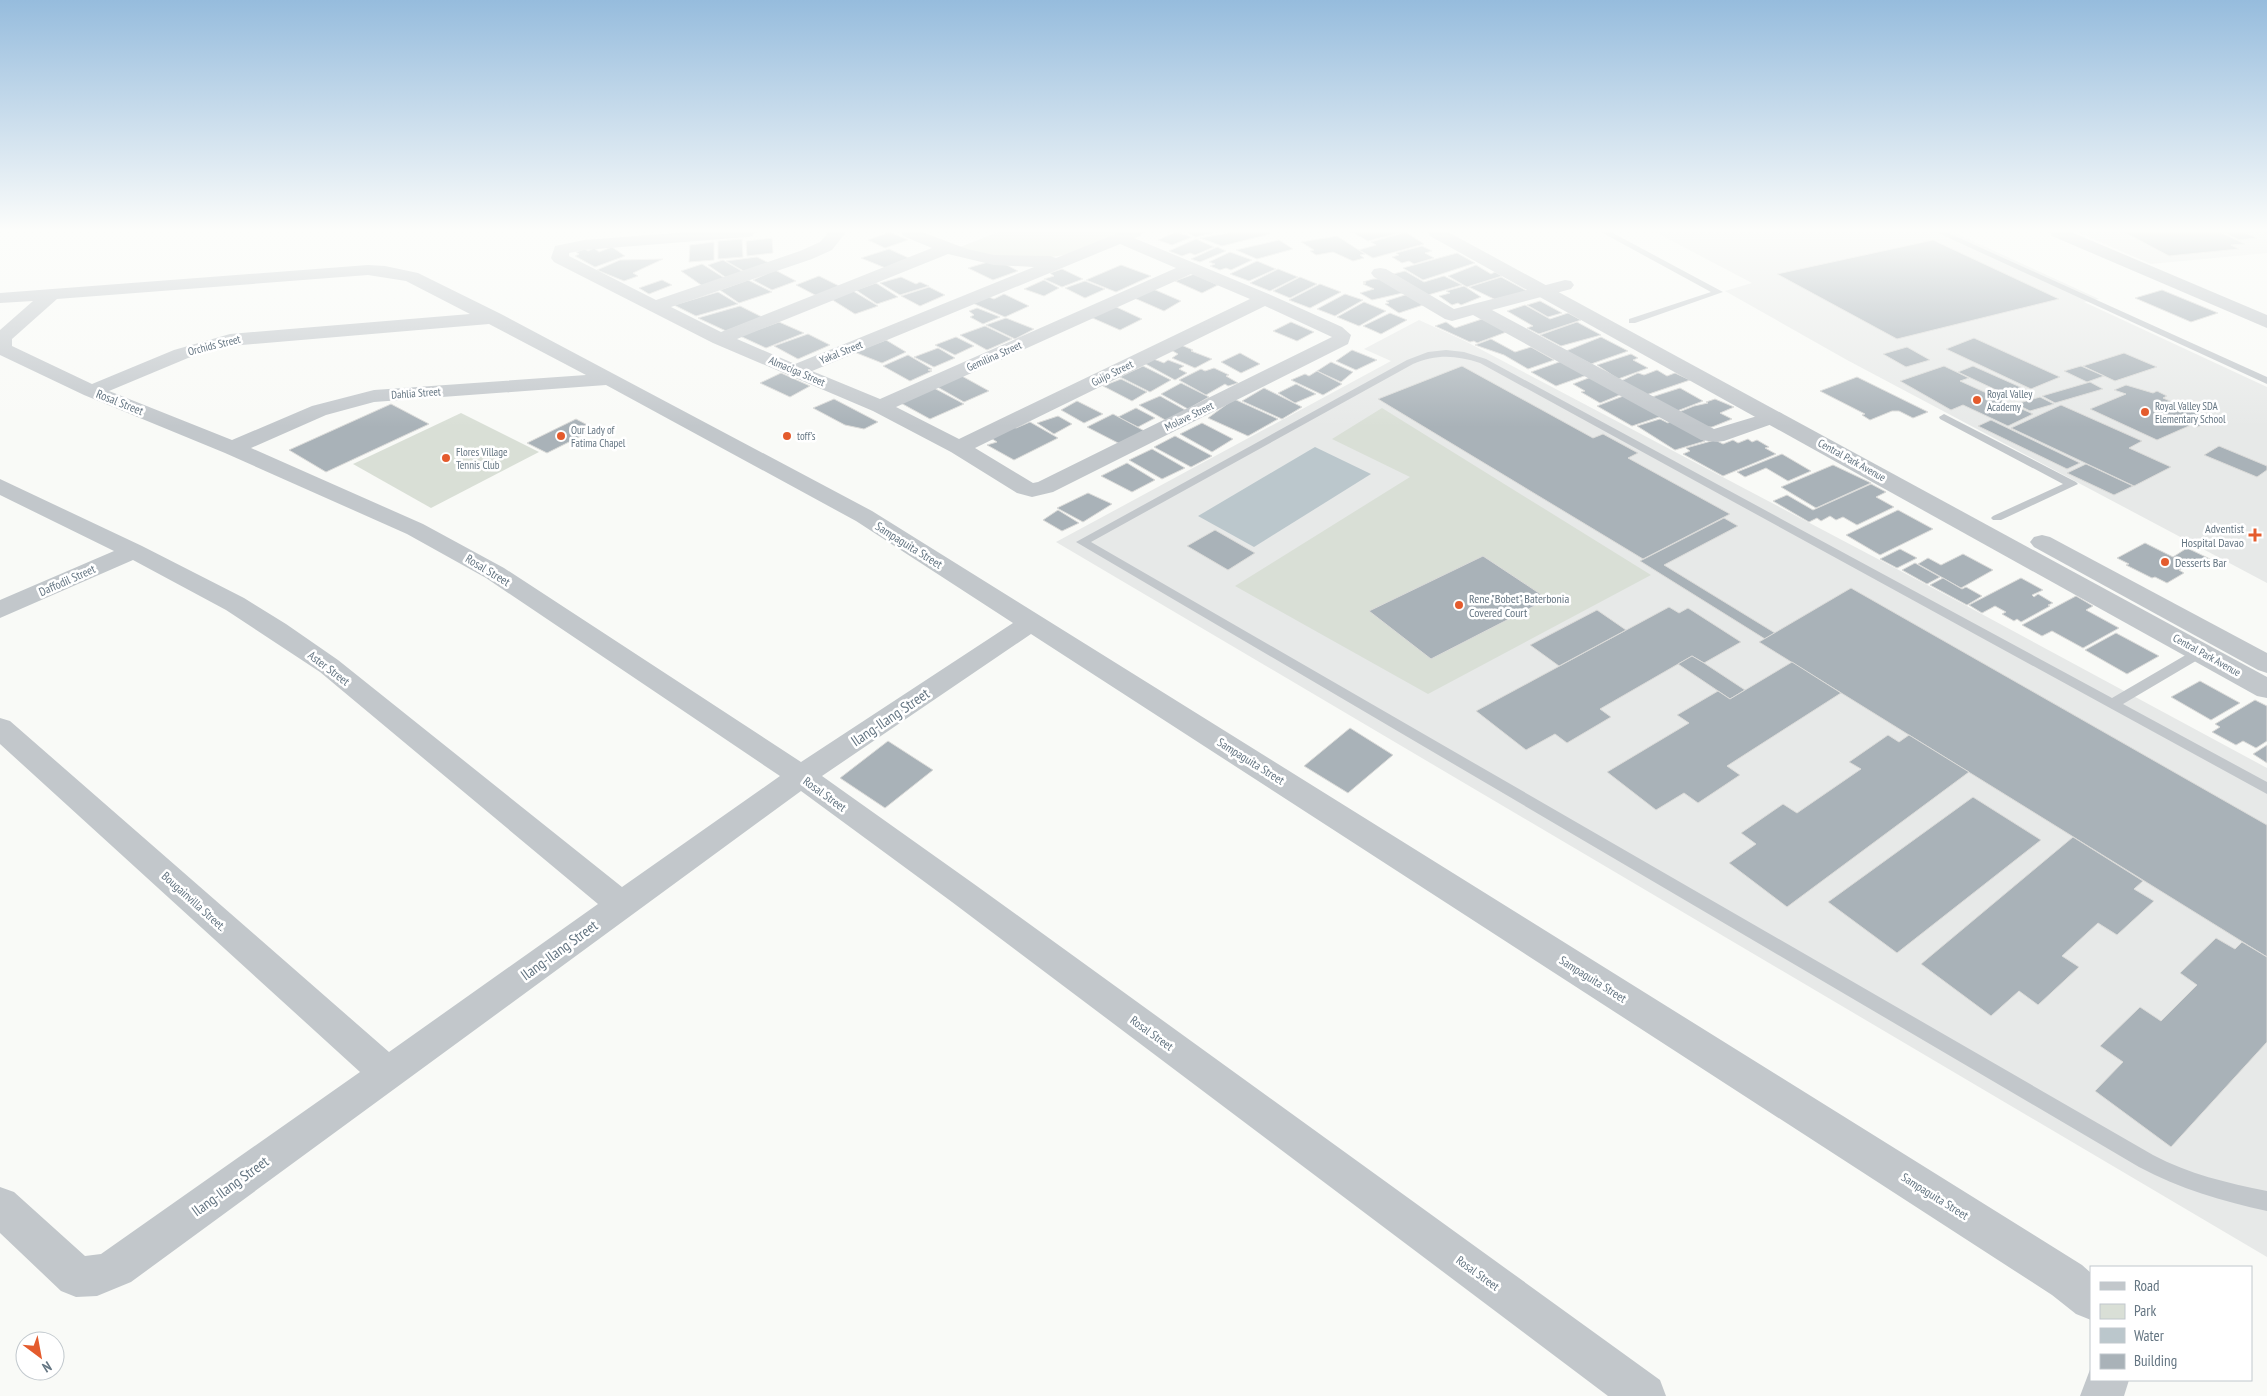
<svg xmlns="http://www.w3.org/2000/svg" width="2267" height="1396" font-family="'PT Sans Narrow',sans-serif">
  <rect width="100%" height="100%" fill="#f9faf7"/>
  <g fill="#e7e9e8">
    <path d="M1655 232H1953L2099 299 2084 302 2267 387V583L1847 360 1725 291 1752 283Z"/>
    <path d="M2077 232H2267V253L2151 264Z"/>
    <path d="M1419 320 1465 341 1965 605 2267 768V1257L1056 542 1391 361 1364 349Z"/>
  </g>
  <g fill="#d9dfd6">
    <path d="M998 232H1121C1105 239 1088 248 1071 253 1033 264 993 255 955 249Z"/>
    <path d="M1382 408 1651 575 1428 694 1235 586 1410 477 1332 439Z"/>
    <path d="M461 413 539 452 431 508 353 464Z"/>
  </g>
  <path fill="#bbc7cc" d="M1315 447 1371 474 1254 547 1198 516Z"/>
  <g fill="#a9b2b8" stroke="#dbdbd9">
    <path d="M890 232 908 240 885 248 868 240Z"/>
    <path d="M1176 232 1192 237 1172 245 1158 240Z"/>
    <path d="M1187 232H1211L1213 233 1195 237Z"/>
    <path d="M1234 232H1267L1270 234 1222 246 1200 238Z"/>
    <path d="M1352 232H1404L1368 241Z"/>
    <path d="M1406 232 1424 244 1373 258 1359 250 1376 245 1371 242Z"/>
    <path d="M2124 232H2220L2245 244 2231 245 2239 249 2169 256Z"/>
    <path d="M2223 232H2244L2257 238 2239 240Z"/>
    <path d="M1337 236 1365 254 1360 255 1364 258 1353 261 1333 252 1316 255 1310 251 1314 250 1301 242Z"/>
    <path d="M772 238 773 253 747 256 746 241Z"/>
    <path d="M742 239 743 257 718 259V241Z"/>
    <path d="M1196 239 1214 247 1195 255 1190 253 1182 256 1169 251Z"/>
    <path d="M1279 240 1293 249 1257 259 1236 250Z"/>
    <path d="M1933 240 2059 299 1897 339 1777 274Z"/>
    <path d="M714 242V260L689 262 690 245Z"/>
    <path d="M1422 246 1432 251 1425 253 1434 258 1414 264 1409 261 1402 263 1392 257 1399 255 1396 253Z"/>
    <path d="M612 247 625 256 595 267 575 256 579 254 576 252 585 249 588 251 594 248 599 252Z"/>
    <path d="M1217 247 1226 251 1200 262 1191 259Z"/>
    <path d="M889 249 911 259 888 269 861 258Z"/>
    <path d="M1230 252 1252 260 1231 270 1226 268 1220 270 1210 266 1215 264 1209 262Z"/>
    <path d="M1457 253 1475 263 1423 280 1403 268Z"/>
    <path d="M757 257 771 264 747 273 726 261Z"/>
    <path d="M663 259 633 273 638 276 624 281 597 270 620 260Z"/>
    <path d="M723 260 745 273 728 279 708 265Z"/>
    <path d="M1257 261 1276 269 1249 281 1230 274Z"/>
    <path d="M988 262 1003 263 1018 271 993 280 968 268Z"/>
    <path d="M702 264 726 279 704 287 681 271Z"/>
    <path d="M1121 265 1151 276 1116 292 1086 280Z"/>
    <path d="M1476 265 1491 274 1495 272 1502 276 1467 287 1448 276Z"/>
    <path d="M1062 269 1083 279 1062 287 1044 279 1054 276 1050 273Z"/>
    <path d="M1278 269 1298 277 1270 291 1250 283Z"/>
    <path d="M775 270 796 281 772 290 753 280Z"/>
    <path d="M1405 271 1424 282 1444 276 1462 285 1428 295 1393 274Z"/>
    <path d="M1194 274 1218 285 1202 293 1175 281Z"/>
    <path d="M819 276 841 287 817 296 796 285Z"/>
    <path d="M901 277 916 284 920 282 929 286 900 295 880 283Z"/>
    <path d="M1300 277 1317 284 1290 298 1273 291Z"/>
    <path d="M1501 277 1529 292 1496 300 1469 287Z"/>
    <path d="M1373 279H1379L1407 292 1372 300 1360 293 1374 289 1363 284 1366 283 1363 282Z"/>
    <path d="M662 280 672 285 649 294 639 288Z"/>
    <path d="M748 280 772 292 739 303 720 290Z"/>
    <path d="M1044 280 1059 288 1044 296 1024 289Z"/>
    <path d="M1085 281 1105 289 1085 298 1065 288Z"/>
    <path d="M876 283 898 297 877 304 856 290Z"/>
    <path d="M1320 284 1341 292 1310 308 1289 300Z"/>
    <path d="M1464 286 1481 297 1461 305 1458 303 1452 305 1439 296 1450 293 1446 291Z"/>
    <path d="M929 287 945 295 920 306 901 296Z"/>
    <path d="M1153 289 1181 301 1164 311 1132 297Z"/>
    <path d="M2162 290 2218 313 2191 322 2135 298Z"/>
    <path d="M853 291 878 306 855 314 831 299Z"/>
    <path d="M718 292 738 304 696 316 674 305Z"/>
    <path d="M1004 294 1029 306 1005 317 970 302 986 296 994 299Z"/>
    <path d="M1345 294 1363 300 1335 316 1317 309Z"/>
    <path d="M1408 294 1426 304 1399 313 1385 304 1389 303 1386 301Z"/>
    <path d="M1540 301 1562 313 1548 317 1527 305Z"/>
    <path d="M1364 302 1386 311 1359 326 1337 317Z"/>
    <path d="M1112 305 1142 319 1120 330 1088 316Z"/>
    <path d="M1525 305 1550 319 1568 313 1581 320 1539 334 1527 328 1533 326 1507 311Z"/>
    <path d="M740 306 762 317 726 331 698 318Z"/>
    <path d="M977 308 1000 317 983 324 970 317 974 315 969 311Z"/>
    <path d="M1390 313 1407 320 1381 334 1363 326Z"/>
    <path d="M1006 318 1034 329 1015 339 986 325Z"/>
    <path d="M1485 318 1509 331 1477 343 1474 341 1470 342 1435 326 1446 322 1455 328Z"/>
    <path d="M779 322 804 333 766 348 740 336Z"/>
    <path d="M1291 322 1314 332 1297 341 1273 331Z"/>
    <path d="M1577 322 1601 335 1561 346 1540 335Z"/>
    <path d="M985 326 1012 339 987 350 960 335Z"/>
    <path d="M808 334 830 345 798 359 774 346Z"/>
    <path d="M956 337 974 346 955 355 935 345Z"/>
    <path d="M1601 337 1628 351 1591 364 1566 351Z"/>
    <path d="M1974 338 2060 377 2031 389 1946 349Z"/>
    <path d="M1491 339 1515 352 1531 347 1554 360 1528 369 1504 355 1475 345Z"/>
    <path d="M886 340 906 352 882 363 854 352Z"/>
    <path d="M1181 345 1193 350 1191 351 1212 359 1195 368 1172 358 1178 354 1171 350Z"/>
    <path d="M1907 347 1930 360 1906 367 1883 354Z"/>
    <path d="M938 348 955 358 934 367 914 357Z"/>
    <path d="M1352 350 1377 360 1356 370 1336 361Z"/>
    <path d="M1240 353 1260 364 1241 373 1221 362Z"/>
    <path d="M2124 353 2157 367 2115 381 2083 366Z"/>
    <path d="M1631 354 1638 358 1633 360 1648 368 1618 379 1597 365Z"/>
    <path d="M908 355 932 369 928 370 932 371 910 381 883 366Z"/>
    <path d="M1151 358 1164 363 1168 360 1184 366 1179 369 1187 373 1175 380 1142 362Z"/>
    <path d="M1562 361 1587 375 1556 386 1531 372Z"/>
    <path d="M1331 362 1353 372 1341 382 1317 371Z"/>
    <path d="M1143 366 1171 380 1150 392 1120 377Z"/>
    <path d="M1462 366 1593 438 1603 434 1638 453 1628 458 1730 514 1643 559 1378 399Z"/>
    <path d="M1944 366 1969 378 1960 381 2033 414 2008 426 1963 405 1951 410 1900 381Z"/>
    <path d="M1973 366 2027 390 2011 397 1958 372Z"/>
    <path d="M2081 366 2104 376 2087 382 2064 371Z"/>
    <path d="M1214 368 1229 375 1226 376 1238 383 1228 386 1225 384 1206 395 1179 380 1201 369 1205 371Z"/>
    <path d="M1657 370 1667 376 1675 373 1690 380 1646 395 1621 381 1638 373 1644 375Z"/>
    <path d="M1317 371 1342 384 1323 395 1291 380 1305 374 1309 376Z"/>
    <path d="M781 373 810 386 790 397 760 383Z"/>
    <path d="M960 375 989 391 964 402 934 385Z"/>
    <path d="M1591 377 1622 394 1600 403 1581 392 1585 391 1573 384Z"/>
    <path d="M1857 377 1928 412 1913 418 1899 411H1892L1870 420 1862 415 1865 414 1820 391Z"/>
    <path d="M1121 379 1147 392 1132 401 1103 386Z"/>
    <path d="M2090 382 2103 389 2055 403 2042 396Z"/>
    <path d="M1181 383 1209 397 1188 409 1161 394Z"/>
    <path d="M1296 384 1316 394 1295 403 1278 393Z"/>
    <path d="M2126 385 2153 393 2157 391 2167 396 2163 398 2214 420 2197 427 2191 425 2157 440 2090 409 2126 394 2114 390Z"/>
    <path d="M932 387 964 404 930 419 899 402Z"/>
    <path d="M1264 388 1302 407 1282 419 1242 401Z"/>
    <path d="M1680 388 1703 401 1677 411 1652 397Z"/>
    <path d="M1626 395 1662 416 1632 426 1597 406Z"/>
    <path d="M1160 396 1187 411 1167 421 1139 405Z"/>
    <path d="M2040 397 2054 404 2030 411 2016 404Z"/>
    <path d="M834 399 878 422 864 429 845 425 813 408Z"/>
    <path d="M1234 399 1278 419 1248 436 1208 418Z"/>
    <path d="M1715 399 1734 407 1720 413 1732 419 1712 427H1706L1679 412 1694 406 1708 403 1706 402Z"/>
    <path d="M1077 401 1103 414 1084 423 1061 410Z"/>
    <path d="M391 404 429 424 326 472 289 450Z"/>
    <path d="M2061 405 2142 441 2129 448 2171 467 2134 486 2011 428Z"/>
    <path d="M1136 408 1155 418 1138 427 1118 417Z"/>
    <path d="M1113 414 1148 433 1122 445 1087 427Z"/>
    <path d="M1058 416 1072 424 1054 434 1037 423Z"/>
    <path d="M576 419 595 429 547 453 527 443Z"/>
    <path d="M1660 419 1668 423 1671 421 1705 441 1675 450 1637 426Z"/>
    <path d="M1991 420 2080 463 2067 469 1978 426Z"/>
    <path d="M1030 422 1058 438 1014 460 987 445 997 442 991 438 1010 425 1016 428Z"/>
    <path d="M1202 423 1233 439 1212 452 1180 434Z"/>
    <path d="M1175 436 1212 456 1191 467 1154 447Z"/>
    <path d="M1748 439 1752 442 1757 440 1769 447 1765 448 1776 454 1723 476 1683 454 1690 451 1686 448 1715 440 1723 444 1733 440 1738 443Z"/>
    <path d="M2219 446 2267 466V470L2257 477 2204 455Z"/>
    <path d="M1152 449 1185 468 1162 479 1129 460Z"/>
    <path d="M1782 454 1811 471 1788 481 1766 468 1745 477 1737 472Z"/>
    <path d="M1127 463 1155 480 1132 492 1101 476Z"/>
    <path d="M2086 464 2133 486 2114 495 2067 473Z"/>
    <path d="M1833 465 1871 483 1816 508 1781 487Z"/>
    <path d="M1871 484 1886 492 1876 497 1894 507 1857 525 1843 517 1836 520 1830 516 1821 521 1817 518 1809 522 1773 501 1787 495 1813 510Z"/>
    <path d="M1088 493 1112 504 1083 522 1057 508Z"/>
    <path d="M1058 510 1079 523 1062 531 1043 520Z"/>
    <path d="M1898 510 1933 529 1880 555 1846 535Z"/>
    <path d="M1724 518 1738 526 1664 565 1775 633 1765 639 1640 561Z"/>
    <path d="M1215 530 1255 553 1228 570 1187 546Z"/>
    <path d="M2145 543 2173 557 2187 548 2210 559 2196 567 2190 564 2179 570 2184 573 2167 583 2155 577 2152 578 2126 565 2129 564 2117 558Z"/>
    <path d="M1900 549 1917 558 1897 568 1880 559Z"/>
    <path d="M1963 554 1993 570 1961 588 1918 564 1928 558 1941 565Z"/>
    <path d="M1483 556 1548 599 1431 659 1369 611Z"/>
    <path d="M1915 563 1940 577 1927 584 1902 570Z"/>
    <path d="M1943 578 1962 589 1966 587 1982 596 1967 605 1930 585Z"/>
    <path d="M2021 578 2043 590 2032 595 2034 597 2038 594 2053 603 2048 605 2050 606 2021 622 2017 619 2014 621 2002 614 2006 612 1995 606 1982 613 1969 605Z"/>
    <path d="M1851 588 2267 825V957L1759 642Z"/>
    <path d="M2076 596 2093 606 2086 610 2119 628 2083 648 2052 631 2042 636 2022 625Z"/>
    <path d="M1669 607 1679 613 1688 608 1741 642 1704 663 1692 656 1600 709 1611 717 1567 743 1555 734 1526 750 1476 711Z"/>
    <path d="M1597 610 1626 630 1559 666 1530 645Z"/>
    <path d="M2116 633 2159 656 2127 674 2085 650Z"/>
    <path d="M1692 656 1704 663 1745 690 1730 699 1678 664Z"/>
    <path d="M1792 662 1841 693 1727 766 1740 775 1698 803 1684 793 1656 810 1607 772 1689 723 1677 715 1718 691 1730 699Z"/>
    <path d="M2200 681 2240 703 2211 720 2171 697Z"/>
    <path d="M2255 700 2267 706V741L2256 748 2243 741 2236 745 2212 732 2220 727 2215 724Z"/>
    <path d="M1350 728 1393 755 1348 793 1304 766Z"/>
    <path d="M1888 735 1899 742 1909 735 1969 772 1787 907 1729 863 1756 844 1741 833 1783 804 1797 813 1861 769 1849 762Z"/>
    <path d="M888 741 933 770 885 808 840 778Z"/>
    <path d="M2267 745V763L2253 754Z"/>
    <path d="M1973 797 2041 840 1897 953 1828 902Z"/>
    <path d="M2073 837 2143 881 2134 889 2154 901 2117 935 2098 923 2062 956 2079 967 2038 1005 2019 991 1991 1016 1921 964Z"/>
    <path d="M2216 938 2235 949 2242 942 2267 957V1042L2171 1147 2095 1091 2123 1062 2100 1046 2140 1007 2161 1021 2197 985 2180 973Z"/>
  </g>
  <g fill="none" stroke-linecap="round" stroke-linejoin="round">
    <g fill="#c2c7cb" fill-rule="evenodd">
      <path d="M1601 232H1611L1723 292 1635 323H1629V319L1711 292Z"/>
      <path d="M1936 232H1946L2267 377V384Z"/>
      <path d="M1446 350 1464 352 1486 359 2112 698 2196 649H2206L2208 652 2206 655 2123 704 2267 782V794L1480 363C1456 355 1436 354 1413 364L1091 542 2153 1155C2189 1174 2227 1183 2267 1191V1211C2222 1201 2180 1189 2139 1167L1076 542 1407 360 1428 352Z"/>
      <path d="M1944 414 2076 482 2078 484 2001 520H1993L1991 518 1993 516 2063 484 1940 419 1939 417Z"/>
    </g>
    <g fill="#c2c7cb" fill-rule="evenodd">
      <path d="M688 232H755L753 236 747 237 584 250 569 253V256L656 300 800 251 820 242 829 232H846L832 250 812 259 671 307 721 332 932 248 903 236 901 232H922L967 249 994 255 1050 256 1056 258 1121 232H1143L1141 236 1134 238 1271 295 1342 327 1351 335 1348 344 1053 492 1032 497 1017 493 951 452 873 411 713 343 554 262 551 258 555 246 584 240ZM1120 244 1176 268 880 399 812 371ZM948 254 994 265 1034 267 795 364 737 339ZM1191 274 1250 299 959 439 896 407ZM1265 306 1332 337 1038 482 1033 483 975 448Z"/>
      <path d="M2050 232H2071L2267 315V328L2052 236Z"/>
      <path d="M368 265 385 266 418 273 501 314 872 511 2082 1265 2091 1273V1320L2076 1314 2052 1295 1031 634 822 776 974 884 1660 1380 1666 1396H1608L952 902 801 791 131 1282 97 1296 76 1297 61 1291 0 1233V1187L14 1192 85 1256 101 1254 360 1072 0 744V718L10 721 389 1052 598 904 320 672 226 610 133 560 0 618V600L114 551 0 495V479L142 546 244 598 286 624 338 660 622 887 780 776 486 578 407 534 225 453 84 395 0 355V330L33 301 0 303V293ZM368 275 406 281 470 314 230 334 174 350 92 384 12 346V339L57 299ZM489 324 586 375 374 390 312 406 232 440 109 391 188 358 231 346ZM606 385 856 521 1013 623 801 762 504 568 423 524 251 448 326 415 374 402Z"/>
      <path d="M1380 268 1386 269 1454 309 1565 280 1571 281 1574 285 1571 289 1492 310 1714 429 1774 411 1781 413 1784 417 1781 421 1724 441 1716 442 1701 440 1473 315 1452 321 1445 319 1374 277 1371 273 1374 269Z"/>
      <path d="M2091 1367V1380H2129L2124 1396H2080Z"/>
    </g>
    <g fill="#c2c7cb" fill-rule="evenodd">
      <path d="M1428 232H1448L2267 677V698L2257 696 1430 236Z"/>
      <path d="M2042 535 2050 537 2267 653V673L2258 670 2034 547 2030 542 2034 537Z"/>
    </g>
  </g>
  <linearGradient id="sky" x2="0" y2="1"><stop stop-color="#96bcdd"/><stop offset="0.54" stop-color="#fcfdfb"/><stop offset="1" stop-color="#fcfdfb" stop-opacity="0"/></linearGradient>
  <rect width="2267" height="427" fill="url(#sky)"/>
  <g fill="#e45b2d" stroke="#fff" stroke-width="2">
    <circle cx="1977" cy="400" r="5"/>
    <circle cx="2145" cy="412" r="5"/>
    <circle cx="561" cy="436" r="5"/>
    <circle cx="787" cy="436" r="5"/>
    <circle cx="446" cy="458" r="5"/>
    <path d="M2252.5 527.5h5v5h5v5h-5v5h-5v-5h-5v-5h5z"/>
    <circle cx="2165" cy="562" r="5"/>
    <circle cx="1459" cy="605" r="5"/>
  </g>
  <g text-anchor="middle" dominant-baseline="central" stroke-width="5" stroke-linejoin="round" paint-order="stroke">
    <g font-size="11" fill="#647582" stroke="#fff">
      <text transform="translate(214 345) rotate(-14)">Orchids Street</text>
      <text transform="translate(841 352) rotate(-22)">Yakal Street</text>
      <text transform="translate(994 356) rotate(-24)">Gemilina Street</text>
      <text transform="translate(797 371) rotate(23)">Almaciga Street</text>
      <text transform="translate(1112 373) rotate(-26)">Guijo Street</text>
      <text transform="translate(416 393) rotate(-4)">Dahlia Street</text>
      <text transform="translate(1189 416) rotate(-26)">Molave Street</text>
      <text transform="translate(1852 460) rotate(29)">Central Park Avenue</text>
      <text transform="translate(2207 655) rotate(29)">Central Park Avenue</text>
    </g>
    <g font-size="11" fill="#647582" stroke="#fff" text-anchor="start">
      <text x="1987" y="394">Royal Valley<tspan x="1987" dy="13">Academy</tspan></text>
      <text x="2155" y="406">Royal Valley SDA<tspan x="2155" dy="13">Elementary School</tspan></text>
      <text x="571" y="430">Our Lady of<tspan x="571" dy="13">Fatima Chapel</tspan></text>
      <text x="797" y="436">toff's</text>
      <text x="456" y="452">Flores Village<tspan x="456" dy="13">Tennis Club</tspan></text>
    </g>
    <g font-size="12" fill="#647582" stroke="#fff">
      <text transform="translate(120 402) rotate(22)">Rosal Street</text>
      <text transform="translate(909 545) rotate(32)">Sampaguita Street</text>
      <text transform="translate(488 570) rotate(31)">Rosal Street</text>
      <text transform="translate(67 580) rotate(-24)">Daffodil Street</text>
      <text transform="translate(329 668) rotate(37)">Aster Street</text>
      <text transform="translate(1251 761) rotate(32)">Sampaguita Street</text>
      <text transform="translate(825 794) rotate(36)">Rosal Street</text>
      <text transform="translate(194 901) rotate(42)">Bougainvilla Street.</text>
      <text transform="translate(1593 979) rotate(32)">Sampaguita Street</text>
      <text transform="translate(1152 1033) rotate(36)">Rosal Street</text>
      <text transform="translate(1935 1196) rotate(32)">Sampaguita Street</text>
      <text transform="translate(1478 1273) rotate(36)">Rosal Street</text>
    </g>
    <g font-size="12" fill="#647582" stroke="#fff" text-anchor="start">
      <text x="2244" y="528" text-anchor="end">Adventist<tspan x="2244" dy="14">Hospital Davao</tspan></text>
      <text x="2175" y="562">Desserts Bar</text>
      <text x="1469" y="598">Rene "Bobet" Baterbonia<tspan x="1469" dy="14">Covered Court</tspan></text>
    </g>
    <g font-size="15" fill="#647582" stroke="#fff">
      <text transform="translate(890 717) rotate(-34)">Ilang-Ilang Street</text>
      <text transform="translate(559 950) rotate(-36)">Ilang-Ilang Street</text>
      <text transform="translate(230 1186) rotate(-36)">Ilang-Ilang Street</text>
    </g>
  </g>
  <rect x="2090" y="1266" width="162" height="115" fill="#ffffff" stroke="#c1c8cd"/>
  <rect x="2100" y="1282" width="25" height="8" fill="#c2c7cb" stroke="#c1c8cd"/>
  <text x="2134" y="1291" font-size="15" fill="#647582">Road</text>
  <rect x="2100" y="1304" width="25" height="15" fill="#d9dfd6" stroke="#c1c8cd"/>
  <text x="2134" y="1316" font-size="15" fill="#647582">Park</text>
  <rect x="2100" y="1328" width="25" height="15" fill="#bbc7cc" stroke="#c1c8cd"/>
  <text x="2134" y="1341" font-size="15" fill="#647582">Water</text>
  <rect x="2100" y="1354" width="25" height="15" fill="#a9b2b8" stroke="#c1c8cd"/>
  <text x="2134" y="1366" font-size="15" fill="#647582">Building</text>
  <g transform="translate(40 1356) rotate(148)"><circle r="24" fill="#ffffff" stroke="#c1c8cd"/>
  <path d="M0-4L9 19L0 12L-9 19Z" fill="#e45b2d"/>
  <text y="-8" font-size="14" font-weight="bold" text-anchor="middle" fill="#647582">N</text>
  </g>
</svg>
